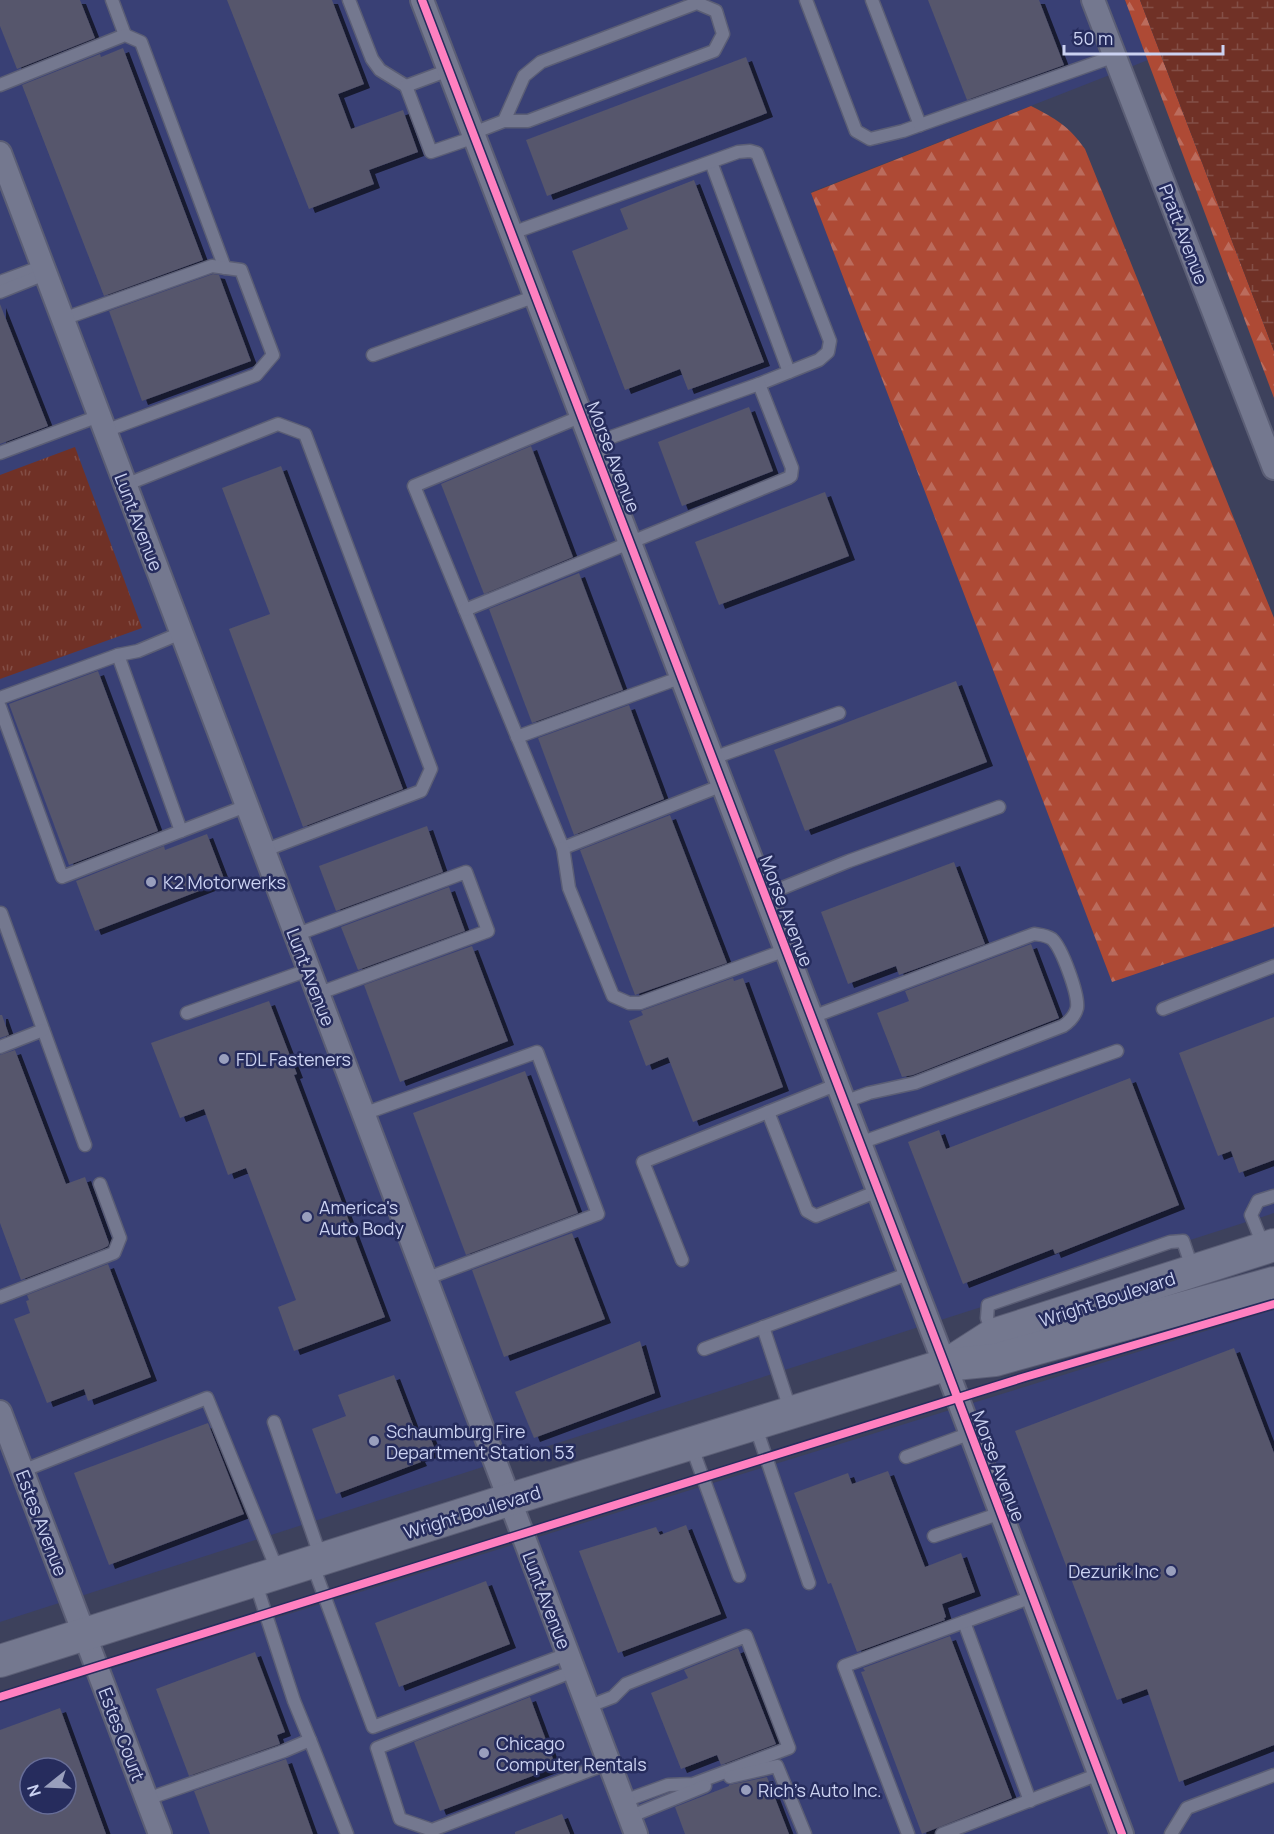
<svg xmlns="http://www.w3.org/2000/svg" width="1274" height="1834" font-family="Manrope,sans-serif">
  <defs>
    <pattern id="grass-tufts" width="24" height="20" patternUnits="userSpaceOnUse" patternTransform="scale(1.5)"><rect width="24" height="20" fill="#703126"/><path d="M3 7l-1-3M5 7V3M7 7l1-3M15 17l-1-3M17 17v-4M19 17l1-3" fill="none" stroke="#834e46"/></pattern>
    <pattern id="forest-firs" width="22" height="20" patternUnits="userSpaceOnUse" patternTransform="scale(1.5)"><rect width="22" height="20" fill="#ae4a35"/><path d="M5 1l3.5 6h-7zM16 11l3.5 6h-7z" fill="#bb6c5d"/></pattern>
    <pattern id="wetland-marsh" width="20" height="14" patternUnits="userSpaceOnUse" patternTransform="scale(1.5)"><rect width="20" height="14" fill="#703126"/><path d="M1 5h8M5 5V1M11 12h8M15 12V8" fill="none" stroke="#834e46"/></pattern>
    <filter id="shadow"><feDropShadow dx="6" dy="4" stdDeviation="0" flood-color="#0009"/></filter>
  </defs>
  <rect width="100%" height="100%" fill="#3d415c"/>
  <g fill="#394075" fill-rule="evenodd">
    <path d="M0 0H1125L1148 60 811 192 1112 981 1274 927V1213L0 1622Z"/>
    <path d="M1274 1310V1834H0V1703ZM30 1768H66V1804H30Z"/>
  </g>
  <path fill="url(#grass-tufts)" d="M75 447 142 628 0 679V475Z"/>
  <g fill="url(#forest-firs)">
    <path d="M1125 0H1140L1274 351V398Z"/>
    <path d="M1031 106C1056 119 1068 125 1085 149L1274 618V927L1112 982 811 193Z"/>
  </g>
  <path fill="url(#wetland-marsh)" d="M1140 0H1274V351Z"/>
  <g fill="#56566c" fill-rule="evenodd" filter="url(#shadow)">
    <path d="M0 0H80L95 38 17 69 0 26Z"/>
    <path d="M227 0H332L364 84 338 94 351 129 403 110 418 152 369 170 374 184 309 209Z"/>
    <path d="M928 0H1039L1064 65 967 100Z"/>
    <path d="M123 48 203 260 104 296 22 85 100 54 101 57Z"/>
    <path d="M746 57 767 113 547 196 526 140Z"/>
    <path d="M694 180 764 362 688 390 680 369 625 390 572 251 628 229 620 209Z"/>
    <path d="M213 274 219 275 251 361 142 401 109 311Z"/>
    <path d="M0 304 48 426 0 444Z"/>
    <path d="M749 407 773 471 682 506 658 442Z"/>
    <path d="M531 446 573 557 484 594 441 484Z"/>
    <path d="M281 466 403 789 303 827 229 629 270 614 222 488Z"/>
    <path d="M825 492 849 556 719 605 695 542Z"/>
    <path d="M579 573 623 690 532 723 489 609Z"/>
    <path d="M98 671 158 831 69 865 9 704Z"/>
    <path d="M956 681 987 762 805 831 774 750Z"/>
    <path d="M629 705 664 799 574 835 538 738Z"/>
    <path d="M670 815 727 963 635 995 580 850Z"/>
    <path d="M427 826 443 872 336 911 319 866Z"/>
    <path d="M207 834 225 881 95 931 76 881 164 846 165 850Z"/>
    <path d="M954 862 985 944 899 975 896 966 848 984 821 912Z"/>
    <path d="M449 887 465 931 358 970 341 927Z"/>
    <path d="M1031 944 1059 1018 913 1075 902 1077 877 1013 909 1001 905 991Z"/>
    <path d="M472 946 508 1041 400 1082 364 985Z"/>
    <path d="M733 978 734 981 743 978 783 1087 693 1122 668 1057 646 1066 629 1021 643 1015 641 1011Z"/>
    <path d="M269 1001 297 1074 294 1075 385 1317 294 1351 278 1307 296 1300 246 1168 228 1175 204 1109 180 1118 151 1043Z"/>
    <path d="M0 1015H2L9 1035 0 1038Z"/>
    <path d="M1274 1017V1160L1239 1173 1231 1151 1218 1156 1179 1053Z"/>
    <path d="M15 1050 66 1184 85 1177 109 1243 108 1246 102 1249 21 1280 0 1223V1055Z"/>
    <path d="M525 1071 578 1213 466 1255 413 1113Z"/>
    <path d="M1130 1078 1179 1205 1055 1254 1053 1249 963 1284 908 1142 939 1130 946 1149Z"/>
    <path d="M572 1233 605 1319 504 1357 472 1270Z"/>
    <path d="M108 1264 151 1377 88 1401 84 1389 47 1403 14 1319 30 1313 26 1301 29 1300 27 1295Z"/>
    <path d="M640 1341 655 1393 534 1438 515 1392Z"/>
    <path d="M1234 1348 1274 1453V1745L1179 1782 1147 1689 1117 1700 1015 1431Z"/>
    <path d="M394 1375 415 1430 426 1426 436 1452 419 1458 421 1462 336 1494 312 1429 346 1416 338 1395Z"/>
    <path d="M208 1423 244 1514 109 1565 74 1473Z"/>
    <path d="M888 1471 925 1567 961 1553 975 1592 942 1604 946 1617 944 1618 945 1620 857 1652 831 1583 828 1584 794 1493 848 1473 852 1484Z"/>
    <path d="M686 1525 721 1614 618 1653 579 1551 656 1527 660 1535Z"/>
    <path d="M486 1581 510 1644 399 1687 375 1623Z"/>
    <path d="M950 1636 1012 1798 922 1834 861 1672 865 1671 863 1668Z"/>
    <path d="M738 1648 776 1744 721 1765 717 1755 681 1769 651 1693 688 1678 684 1670Z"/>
    <path d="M255 1652 285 1732 277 1735 280 1744 189 1776 156 1689Z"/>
    <path d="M530 1697 556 1767 440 1811 414 1742Z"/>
    <path d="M60 1708 106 1834H0V1730ZM30 1768H66V1804H30Z"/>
    <path d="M286 1759 313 1834H210L194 1791Z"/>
    <path d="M767 1777 789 1834H685L675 1807 729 1786V1785Z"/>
    <path d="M562 1814 570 1834H515V1832Z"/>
  </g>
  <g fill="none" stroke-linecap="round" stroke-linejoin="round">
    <defs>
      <g id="lane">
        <path d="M112 0 125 35"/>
        <path d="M349 0 372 59 380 70 406 86"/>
        <path d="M806 0 856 131 870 139 903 131 1115 56"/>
        <path d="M872 0 920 125"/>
        <path d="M449 70 406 86 431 152 475 137"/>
        <path d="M0 85 125 35 141 42 225 268"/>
        <path d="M473 133 504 121H528L714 51 723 34 716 11 697 3 541 62 524 76 504 121"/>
        <path d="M711 162 789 372"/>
        <path d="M512 233 738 152 750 151 757 153 830 341 828 352 819 360 759 384"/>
        <path d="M0 282 43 266"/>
        <path d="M0 292 45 274"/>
        <path d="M63 319 212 266 241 270 273 355 256 375 105 431"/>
        <path d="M373 355 536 296"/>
        <path d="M582 416 414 486 563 848 723 785"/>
        <path d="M0 453 99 416"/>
        <path d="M125 485 278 424 305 434 431 769 421 791 263 851"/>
        <path d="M465 610 788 478 791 476 792 468 759 384 592 444"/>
        <path d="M118 655 181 831"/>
        <path d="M0 698 118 655 138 651 181 633"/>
        <path d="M0 707 62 877 246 806"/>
        <path d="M517 737 682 677"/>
        <path d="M713 758 839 713"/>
        <path d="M563 848 569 888 613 996 629 1003H640L786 950"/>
        <path d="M765 895 849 861 999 807"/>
        <path d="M1 913 85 1145"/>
        <path d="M295 935 466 872 488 931 317 994"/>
        <path d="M1163 1009 1274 966"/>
        <path d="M187 1013 308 970"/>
        <path d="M812 1017 1034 934C1041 935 1046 935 1052 939 1062 948 1079 995 1077 1008 1075 1016 1069 1022 1063 1026L915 1083 869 1093 844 1102"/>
        <path d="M0 1047 43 1030"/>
        <path d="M768 1112 807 1211 816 1216 878 1191"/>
        <path d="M363 1114 537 1052 598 1214 425 1279"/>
        <path d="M860 1143 1117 1051"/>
        <path d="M1264 1247 1251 1215 1258 1201 1274 1196"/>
        <path d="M682 1260 643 1162 838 1084"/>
        <path d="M0 1297 114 1253 120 1238 100 1184"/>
        <path d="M763 1327 791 1412"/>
        <path d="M993 1335 987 1318 988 1305 1170 1242 1183 1241 1193 1270"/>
        <path d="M704 1349 910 1273"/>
        <path d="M274 1422 321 1558"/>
        <path d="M755 1425 809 1583"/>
        <path d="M691 1445 739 1576"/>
        <path d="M906 1457 971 1433"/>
        <path d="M22 1471 207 1398 278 1572"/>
        <path d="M934 1536 1001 1513"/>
        <path d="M312 1563 373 1727 567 1654"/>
        <path d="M964 1622 1030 1801"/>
        <path d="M574 1671 377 1748 400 1819 432 1830 609 1763"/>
        <path d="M587 1707 613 1697 626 1684 746 1636 789 1748 693 1784 668 1785 624 1801"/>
        <path d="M310 1740 347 1834"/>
        <path d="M730 1777 777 1766 805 1834"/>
        <path d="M147 1799 284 1751 310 1740 294 1701 255 1581"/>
        <path d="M629 1817 705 1786"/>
        <path d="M908 1834 844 1666 1032 1597"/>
        <path d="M942 1834 1099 1774"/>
        <path d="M1171 1834 1187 1808 1274 1775"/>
      </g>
      <g id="street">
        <path d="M422 0 945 1365 1122 1834"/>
        <path d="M1093 0 1274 468"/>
        <path d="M0 153 636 1834"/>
        <path d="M0 1412 160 1834"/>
      </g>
      <g id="secondary">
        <path d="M951 1362 993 1335 1274 1245"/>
        <path d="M0 1661 508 1500 945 1365 995 1360 1274 1283"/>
      </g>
    </defs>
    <use href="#lane" stroke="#5b5e75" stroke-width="15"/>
    <use href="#street" stroke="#5b5e75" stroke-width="26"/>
    <use href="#secondary" stroke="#5b5e75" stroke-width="34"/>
    <use href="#lane" stroke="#74788f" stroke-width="12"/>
    <use href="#street" stroke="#74788f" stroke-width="22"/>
    <use href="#secondary" stroke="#74788f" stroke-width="32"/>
    <defs>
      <g id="cycleway">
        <path d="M422 0 945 1365 1122 1834"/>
        <path d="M0 1697 1025 1377 1274 1304"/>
      </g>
    </defs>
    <use href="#cycleway" stroke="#262c5d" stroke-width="11"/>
    <use href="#cycleway" stroke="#ff80c0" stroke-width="8"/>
  </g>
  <g fill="#999fbd" stroke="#262c5d" stroke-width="2">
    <circle cx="151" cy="882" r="6"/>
    <circle cx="224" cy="1059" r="6"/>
    <circle cx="307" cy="1217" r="6"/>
    <circle cx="374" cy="1441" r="6"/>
    <circle cx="1171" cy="1571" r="6"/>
    <circle cx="484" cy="1753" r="6"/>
    <circle cx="746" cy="1790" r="6"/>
  </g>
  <g text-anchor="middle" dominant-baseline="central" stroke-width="5" stroke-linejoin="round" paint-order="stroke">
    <g font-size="18" fill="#cbd2f1" stroke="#262c5d">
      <text transform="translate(1184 234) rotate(69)">Pratt Avenue</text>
      <text transform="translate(614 457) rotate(69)">Morse Avenue</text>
      <text transform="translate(139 522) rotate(69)">Lunt Avenue</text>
      <text transform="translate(787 911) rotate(69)">Morse Avenue</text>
      <text transform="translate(311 977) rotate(69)">Lunt Avenue</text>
      <text transform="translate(1107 1299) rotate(-18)">Wright Boulevard</text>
      <text transform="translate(999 1466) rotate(69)">Morse Avenue</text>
      <text transform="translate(472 1512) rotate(-17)">Wright Boulevard</text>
      <text transform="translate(42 1523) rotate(69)">Estes Avenue</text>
      <text transform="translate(547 1600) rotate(69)">Lunt Avenue</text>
      <text transform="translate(122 1734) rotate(69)">Estes Court</text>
    </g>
    <g font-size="18" fill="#cbd2f1" stroke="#262c5d" text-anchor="start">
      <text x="163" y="882">K2 Motorwerks</text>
      <text x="236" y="1059">FDL Fasteners</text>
      <text x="319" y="1207">America's<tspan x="319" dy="21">Auto Body</tspan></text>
      <text x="386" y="1431">Schaumburg Fire<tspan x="386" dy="21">Department Station 53</tspan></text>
      <text x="1159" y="1571" text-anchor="end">Dezurik Inc</text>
      <text x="496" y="1743">Chicago<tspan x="496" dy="21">Computer Rentals</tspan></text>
      <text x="758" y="1790">Rich's Auto Inc.</text>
    </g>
  </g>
  <g transform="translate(48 1786) rotate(252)"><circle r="28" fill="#262c5d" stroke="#686e98" stroke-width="1.5"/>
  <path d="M0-4.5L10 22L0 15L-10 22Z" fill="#999fbd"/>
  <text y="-9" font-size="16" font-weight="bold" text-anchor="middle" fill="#cbd2f1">N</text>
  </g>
  <path d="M1064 45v9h159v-9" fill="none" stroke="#cbd2f1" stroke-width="3"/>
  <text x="1073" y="45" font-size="18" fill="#cbd2f1" stroke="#262c5d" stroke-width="4.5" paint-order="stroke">50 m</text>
</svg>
